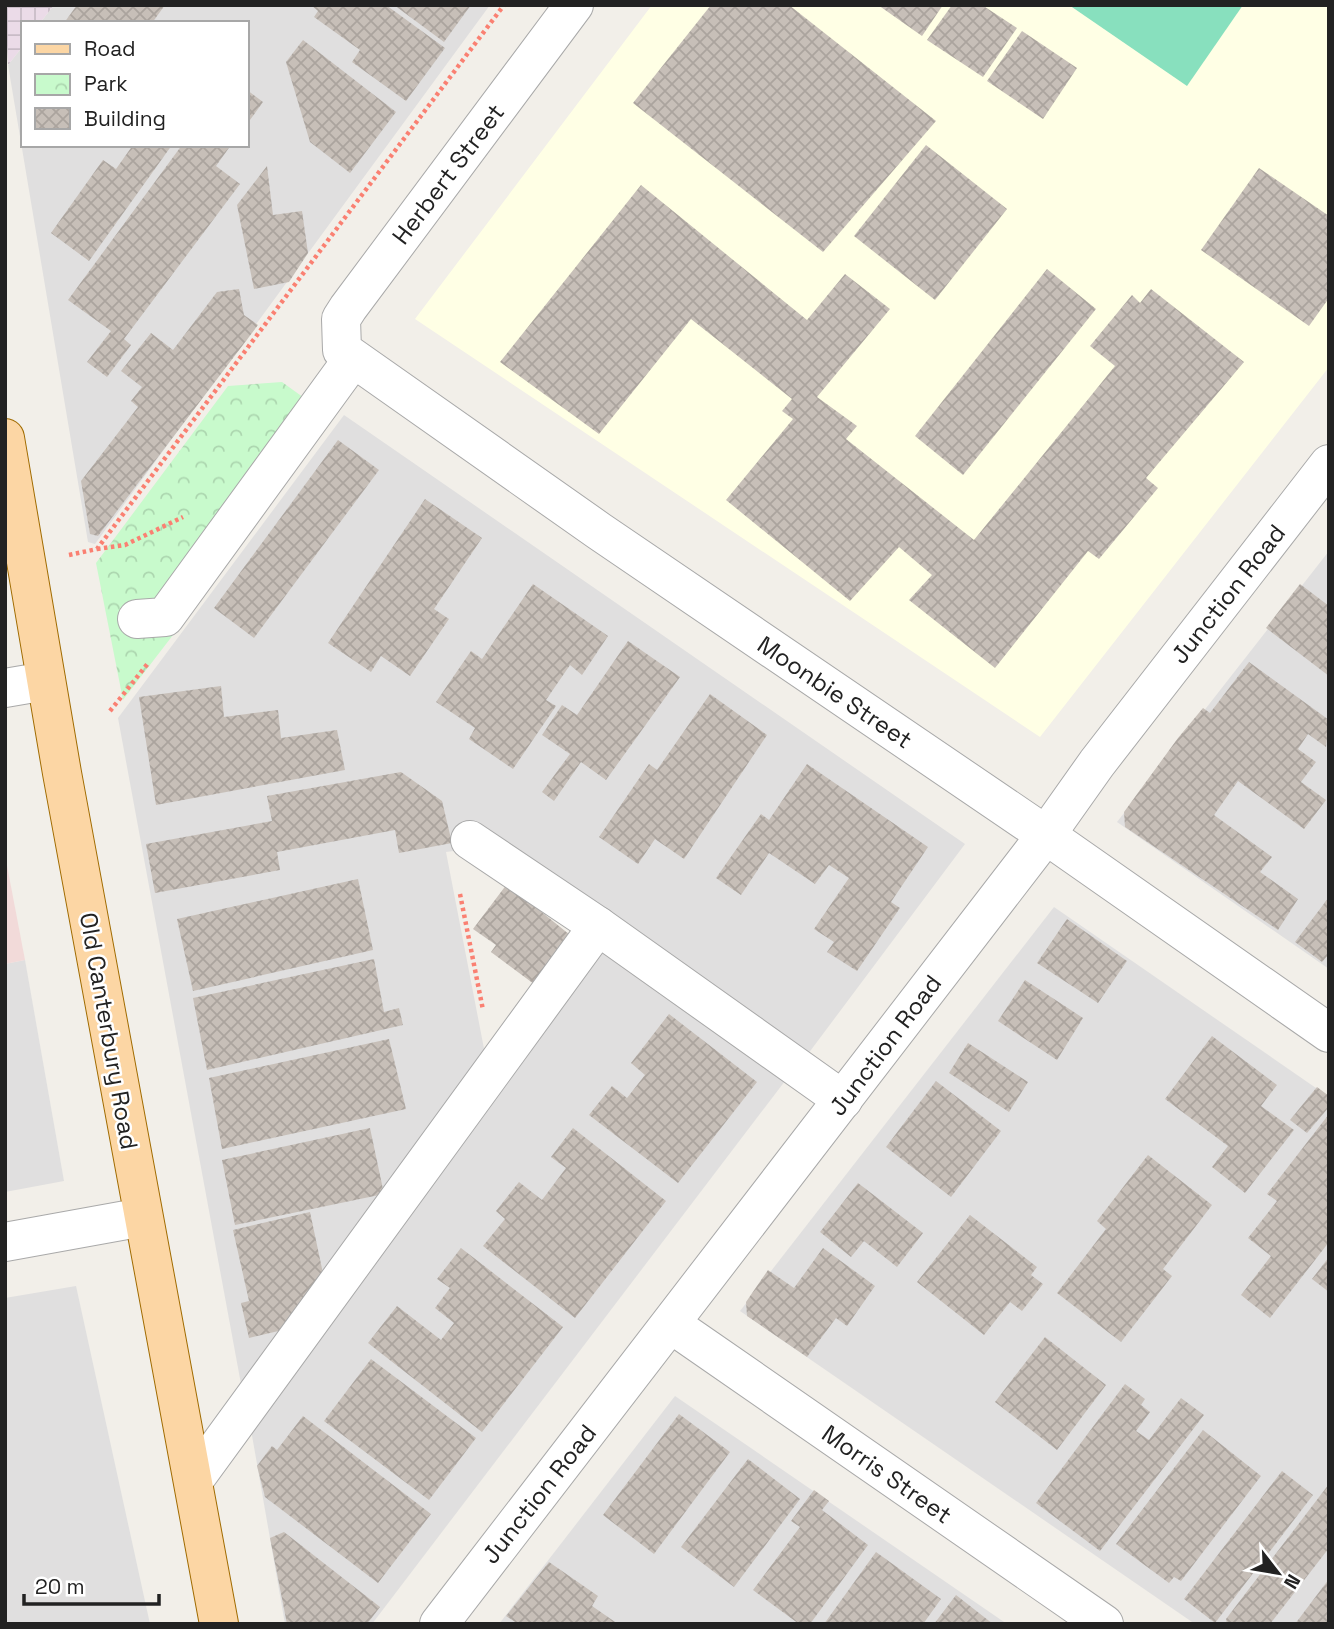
<svg xmlns="http://www.w3.org/2000/svg" width="1334" height="1629" font-family="'Space Grotesk',sans-serif">
  <defs>
    <pattern id="industrial-grid" width="8" height="8" patternUnits="userSpaceOnUse" patternTransform="scale(1.75)"><rect width="8" height="8" fill="#ebdbe8"/><path d="M0 4h8M4 0v8" fill="none" stroke="#c9bcc7"/></pattern>
    <pattern id="park-crowns" width="20" height="18" patternUnits="userSpaceOnUse" patternTransform="scale(1.75)"><rect width="20" height="18" fill="#c8facc"/><path d="M2 6a3 3 0 1 1 6 0M12 15a3 3 0 1 1 6 0" fill="none" stroke="#acd6af"/></pattern>
    <pattern id="building-cross-hatch" width="8" height="8" patternUnits="userSpaceOnUse" patternTransform="scale(1.75)"><rect width="8" height="8" fill="#c7bfb8"/><path d="M0 0l8 8M0 8l8-8" fill="none" stroke="#aba49e"/></pattern>
  </defs>
  <rect width="100%" height="100%" fill="#f2efe9"/>
  <g fill="#e0dfdf">
    <path d="M54 5H490L95 544 88 542 8 65 23 46V145H247V23H40Z"/>
    <path d="M344 415 965 844 805 1058 461 850 446 852 486 1059 241 1384 118 718Z"/>
    <path d="M1329 551V969L1117 822Z"/>
    <path d="M1054 907 1329 1097V1624H1195L740 1311Z"/>
    <path d="M602 949 785 1081 372 1624H285L250 1424Z"/>
    <path d="M25 960 64 1181 5 1192V964Z"/>
    <path d="M76 1286 150 1624H5V1298Z"/>
    <path d="M675 1396 1007 1624H499Z"/>
  </g>
  <path fill="#f2dad9" d="M5 855 25 960 5 964Z"/>
  <path fill="url(#industrial-grid)" d="M5 5H54L40 23H23V46L8 65Z"/>
  <path fill="#ffffe5" d="M652 5H1329V367L1040 737 415 319Z"/>
  <path fill="url(#park-crowns)" d="M282 382 307 400 147 617 173 635 123 700 96 563 228 386Z"/>
  <path fill="#88e0be" d="M1069 5H1243L1187 86Z"/>
  <g fill="url(#building-cross-hatch)">
    <path d="M77 5H165L152 23H64Z"/>
    <path d="M311 5H386L445 48 406 101 352 62 360 50 314 17 318 11Z"/>
    <path d="M394 5H471L444 42Z"/>
    <path d="M711 5H789L936 121 823 252 633 103Z"/>
    <path d="M878 5H943L922 36Z"/>
    <path d="M952 5H982L1017 28 983 77 927 40Z"/>
    <path d="M1022 31 1077 68 1043 119 987 81Z"/>
    <path d="M303 40 396 112 350 173 310 142 286 62Z"/>
    <path d="M247 90 263 102 247 124Z"/>
    <path d="M133 145H172L89 261 51 233 103 160 116 169Z"/>
    <path d="M182 145H231L216 166 240 184 124 339 131 345 107 377 87 362 111 331 68 300Z"/>
    <path d="M926 145 1007 209 935 300 854 236Z"/>
    <path d="M267 166 273 215 302 211 308 253 289 282 254 289 237 205Z"/>
    <path d="M1259 168 1329 216V298L1309 326 1201 250Z"/>
    <path d="M641 185 807 320 845 274 890 309 817 397 857 426 846 439 974 540 1115 366 1090 346 1132 295 1140 303 1151 289 1244 362 1146 478 1158 488 1099 559 1088 551 995 668 909 600 932 575 899 547 850 601 726 500 793 419 782 411 792 399 691 319 599 434 500 362Z"/>
    <path d="M1047 269 1096 309 963 475 915 436Z"/>
    <path d="M239 289 244 315 258 325 98 536 90 534 81 481 138 407 131 401 142 387 121 371 151 333 173 350 217 292Z"/>
    <path d="M338 440 379 470 254 638 214 608Z"/>
    <path d="M425 499 482 538 434 609 449 619 410 676 381 656 371 672 328 643Z"/>
    <path d="M533 584 608 636 582 675 570 665 546 700 556 706 513 769 469 739 475 728 436 702 471 651 482 659Z"/>
    <path d="M1300 584 1329 606V676L1266 628Z"/>
    <path d="M628 641 680 677 606 780 581 762 554 801 542 792 570 754 542 735 562 705 577 715Z"/>
    <path d="M1249 662 1329 720 1326 747 1308 734 1298 749 1316 762 1301 782 1326 800 1304 829 1238 781 1214 815 1272 857 1260 872 1298 899 1278 930 1125 827 1124 812 1178 738 1203 708 1210 713Z"/>
    <path d="M221 686 224 717 278 710 281 738 337 730 345 770 156 805 139 697Z"/>
    <path d="M710 694 767 735 684 859 655 839 638 864 599 837 649 764 657 770Z"/>
    <path d="M807 764 928 847 891 902 900 908 857 971 827 952 834 942 814 929 849 878 829 865 815 884 769 853 741 895 716 878 761 814 769 820Z"/>
    <path d="M401 772 442 801 452 843 399 853 395 830 277 852 280 870 155 893 146 844 272 821 267 796Z"/>
    <path d="M358 879 373 950 193 991 177 919Z"/>
    <path d="M507 884 570 935 534 984 491 952 496 945 473 929Z"/>
    <path d="M1329 897V954L1322 962 1295 942Z"/>
    <path d="M1067 919 1127 961 1098 1003 1037 963Z"/>
    <path d="M374 959 384 1012 399 1008 403 1025 207 1070 193 998Z"/>
    <path d="M1025 980 1083 1018 1057 1060 998 1021Z"/>
    <path d="M669 1014 757 1082 678 1183 589 1115 612 1086 627 1098 645 1075 631 1063Z"/>
    <path d="M1212 1036 1277 1085 1261 1106 1294 1130 1245 1193 1212 1167 1228 1146 1165 1099Z"/>
    <path d="M389 1039 406 1109 222 1149 209 1078Z"/>
    <path d="M968 1043 1028 1082 1009 1112 949 1073Z"/>
    <path d="M936 1081 1001 1131 951 1197 886 1147Z"/>
    <path d="M1317 1087 1329 1096V1107L1307 1133 1290 1120Z"/>
    <path d="M1329 1114V1242L1270 1318 1241 1295 1271 1256 1248 1238 1277 1201 1267 1194Z"/>
    <path d="M370 1128 384 1194 235 1225 222 1160Z"/>
    <path d="M573 1128 666 1201 575 1318 483 1246 505 1219 496 1211 519 1182 542 1200 566 1168 551 1157Z"/>
    <path d="M1148 1155 1212 1205 1163 1269 1172 1276 1121 1342 1057 1293 1106 1229 1097 1221Z"/>
    <path d="M858 1183 923 1233 897 1267 864 1241 851 1257 820 1232Z"/>
    <path d="M310 1212 324 1278 287 1329 249 1338 241 1303 249 1301 233 1230Z"/>
    <path d="M970 1215 1037 1267 1031 1275 1043 1284 1022 1311 1010 1302 984 1335 917 1282Z"/>
    <path d="M461 1248 563 1327 482 1432 368 1343 397 1306 441 1340 454 1323 435 1308 450 1288 437 1279Z"/>
    <path d="M823 1248 875 1286 847 1326 836 1318 807 1357 747 1316 746 1302 768 1270 794 1288Z"/>
    <path d="M1329 1257V1292L1312 1279Z"/>
    <path d="M1045 1337 1106 1385 1057 1450 995 1402Z"/>
    <path d="M371 1359 476 1438 429 1500 324 1421Z"/>
    <path d="M1125 1384 1145 1399 1141 1405 1150 1412 1136 1431 1149 1440 1181 1398 1204 1415 1100 1551 1036 1503Z"/>
    <path d="M679 1414 730 1452 654 1554 603 1515Z"/>
    <path d="M303 1416 431 1514 378 1583 265 1497 257 1466 272 1446 277 1450Z"/>
    <path d="M1203 1430 1261 1476 1181 1581 1174 1577 1169 1583 1116 1544Z"/>
    <path d="M748 1459 800 1499 734 1587 681 1547Z"/>
    <path d="M1282 1471 1313 1495 1215 1623 1184 1599Z"/>
    <path d="M1329 1484V1548L1270 1624H1227L1226 1619Z"/>
    <path d="M814 1490 829 1501 822 1510 868 1545 810 1624H799L753 1590 800 1527 791 1521Z"/>
    <path d="M284 1532 380 1607 367 1624H287L270 1538Z"/>
    <path d="M876 1552 941 1599 923 1624H824Z"/>
    <path d="M549 1562 598 1596 592 1606 618 1624H518L506 1616Z"/>
    <path d="M1329 1579V1624H1295Z"/>
    <path d="M956 1595 993 1624H934Z"/>
  </g>
  <g fill="none" stroke-linecap="round" stroke-linejoin="round">
    <defs>
      <g id="minor">
        <path d="M574 5 348 308 341 319 342 350 599 531 1046 835 1329 1033"/>
        <path d="M137 619 165 617 352 360"/>
        <path d="M5 688 46 681"/>
        <path d="M470 840 598 926 843 1100"/>
        <path d="M5 1242 143 1217"/>
        <path d="M671 1324 1104 1624"/>
        <path d="M194 1480 598 926"/>
        <path d="M439 1624 1046 835 1097 763 1329 464"/>
      </g>
      <path id="major" d="M5 438 62 773 219 1624"/>
    </defs>
    <use href="#minor" stroke="#a9a9a9" stroke-width="40"/>
    <use href="#major" stroke="#a06b00" stroke-width="40"/>
    <g stroke="#fa8072" stroke-width="4.5" stroke-dasharray="3.5 3.5" stroke-linecap="butt">
      <path d="M97 549 125 545 183 517"/>
      <path d="M69 555 97 549 504 5"/>
      <path d="M110 711 149 662"/>
      <path d="M460 894 483 1010"/>
    </g>
    <use href="#minor" stroke="#fff" stroke-width="38"/>
    <use href="#major" stroke="#fcd6a4" stroke-width="38"/>
  </g>
  <g text-anchor="middle" dominant-baseline="central" stroke-width="5" stroke-linejoin="round" paint-order="stroke">
    <g font-size="24" fill="#222" stroke="#fff">
      <text transform="translate(448 174) rotate(-53)">Herbert Street</text>
      <text transform="translate(1228 594) rotate(-52)">Junction Road</text>
      <text transform="translate(835 692) rotate(34)">Moonbie Street</text>
      <text transform="translate(109 1031) rotate(80)">Old Canterbury Road</text>
      <text transform="translate(885 1045) rotate(-53)">Junction Road</text>
      <text transform="translate(887 1474) rotate(35)">Morris Street</text>
      <text transform="translate(539 1494) rotate(-52)">Junction Road</text>
    </g>
  </g>
  <rect width="1334" height="1629" fill="none" stroke="#222222" stroke-width="14"/>
  <rect x="21" y="21" width="228" height="126" fill="#ffffff" stroke="#a7a7a7" stroke-width="2"/>
  <rect x="35" y="44" width="35" height="10" fill="#fcd6a4" stroke="#a7a7a7" stroke-width="2"/>
  <text x="84" y="56" font-size="21" fill="#222222">Road</text>
  <rect x="35" y="74" width="35" height="21" fill="url(#park-crowns)" stroke="#a7a7a7" stroke-width="2"/>
  <text x="84" y="91" font-size="21" fill="#222222">Park</text>
  <rect x="35" y="108" width="35" height="21" fill="url(#building-cross-hatch)" stroke="#a7a7a7" stroke-width="2"/>
  <text x="84" y="126" font-size="21" fill="#222222">Building</text>
  <g transform="translate(1278 1573) rotate(121)" stroke="#ffffff" stroke-width="5" paint-order="stroke">
  <path d="M0-5L12 26L0 18L-12 26Z" fill="#222222"/>
  <text y="-10" font-size="19" font-weight="bold" text-anchor="middle" fill="#222222">N</text>
  </g>
  <path d="M24 1594v10h135v-10" fill="none" stroke="#222222" stroke-width="3.5"/>
  <text x="35" y="1594" font-size="21" fill="#222222" stroke="#ffffff" stroke-width="5" paint-order="stroke">20 m</text>
</svg>
